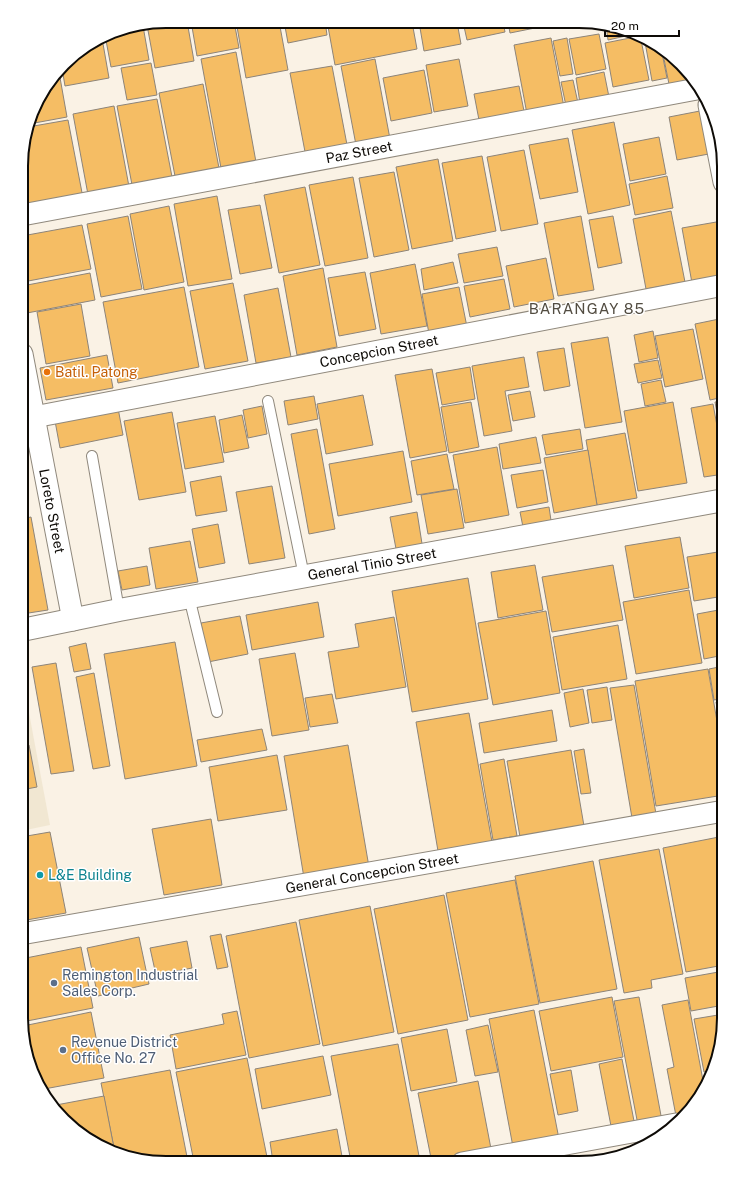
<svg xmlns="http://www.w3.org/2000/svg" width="745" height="1184" font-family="'Public Sans',sans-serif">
  <rect width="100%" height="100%" fill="#faf2e5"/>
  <path fill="#f1e7d2" d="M21 670 50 825 21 831Z"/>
  <g fill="#f5bd64" stroke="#8d8479">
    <path d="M166 21H187L194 61 155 68 147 25Z"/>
    <path d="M191 21H234L239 48 197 56Z"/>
    <path d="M236 21H279L288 70 246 78Z"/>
    <path d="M284 21H325L327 35 288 43Z"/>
    <path d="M327 21 412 22 417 49 335 65Z"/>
    <path d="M419 22H457L461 44 424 51Z"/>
    <path d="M463 22H503L505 32 467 40Z"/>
    <path d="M508 22H549L550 25 510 33Z"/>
    <path d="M606 25 630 35 608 40Z"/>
    <path d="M143 26 149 60 111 67 105 35 111 32Z"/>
    <path d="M599 34 606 69 576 75 569 39Z"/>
    <path d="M635 37 641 40 649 80 613 87 605 43Z"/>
    <path d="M102 38 109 78 65 86 62 68 70 57Z"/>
    <path d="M551 38 564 107 527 114 514 45Z"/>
    <path d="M567 38 573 74 560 76 553 41Z"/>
    <path d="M645 42 661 48 667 78 652 81Z"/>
    <path d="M662 49 667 51 690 80 669 84Z"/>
    <path d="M236 52 256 162 221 168 201 59Z"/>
    <path d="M375 59 390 139 356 145 341 66Z"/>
    <path d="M459 59 468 106 434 112 426 65Z"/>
    <path d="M151 63 157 95 127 100 121 68Z"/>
    <path d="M332 66 348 150 306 157 290 73Z"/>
    <path d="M424 70 432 113 391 121 383 78Z"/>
    <path d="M59 72 67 117 29 124 36 102Z"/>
    <path d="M604 72 609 97 580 103 576 78Z"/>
    <path d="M573 80 578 103 566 106 561 82Z"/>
    <path d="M203 84 219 168 175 176 159 93Z"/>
    <path d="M519 86 524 111 479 120 474 94Z"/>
    <path d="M157 99 173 182 133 190 117 106Z"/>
    <path d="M114 106 130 192 89 200 73 114Z"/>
    <path d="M705 110 714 153 677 160 669 117Z"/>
    <path d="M68 120 84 203 22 213V147L28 127Z"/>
    <path d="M614 122 630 205 588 214 572 130Z"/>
    <path d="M659 137 666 174 630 181 623 144Z"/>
    <path d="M568 138 578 192 540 199 529 145Z"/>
    <path d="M524 150 538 224 501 231 487 157Z"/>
    <path d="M482 156 496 231 456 239 442 163Z"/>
    <path d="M438 159 453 241 412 249 396 167Z"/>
    <path d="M394 172 409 250 374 257 359 178Z"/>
    <path d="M667 176 673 208 635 215 629 184Z"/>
    <path d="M353 177 368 258 325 266 309 185Z"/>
    <path d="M305 187 320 265 279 273 264 195Z"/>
    <path d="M217 196 232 279 188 286 174 204Z"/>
    <path d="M260 205 272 268 240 274 228 210Z"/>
    <path d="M169 206 184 282 144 290 130 214Z"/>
    <path d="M671 211 685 282 646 289 633 219Z"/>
    <path d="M128 216 142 289 101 297 87 224Z"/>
    <path d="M581 216 594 290 558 296 544 223Z"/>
    <path d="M613 216 622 263 598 268 589 220Z"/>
    <path d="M722 221 724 234V277L692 283 682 228Z"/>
    <path d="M82 225 91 269 23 282 22 236Z"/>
    <path d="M497 247 503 276 464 283 458 254Z"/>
    <path d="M546 258 554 299 514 307 506 266Z"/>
    <path d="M453 262 458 283 424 290 421 269Z"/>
    <path d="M415 264 427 326 381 334 370 273Z"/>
    <path d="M323 268 337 347 297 355 283 276Z"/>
    <path d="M365 272 376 329 339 336 328 278Z"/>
    <path d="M90 273 95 300 27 313 22 286Z"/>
    <path d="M504 279 510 309 470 317 464 286Z"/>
    <path d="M233 283 248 361 205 369 190 291Z"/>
    <path d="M184 287 199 367 118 383 103 302Z"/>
    <path d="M459 287 467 327 429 334 422 294Z"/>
    <path d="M278 288 291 357 256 363 244 295Z"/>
    <path d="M81 304 90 356 46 364 37 312Z"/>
    <path d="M724 318V397L710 400 695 324Z"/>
    <path d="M693 329 703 379 665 387 655 336Z"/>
    <path d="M653 331 658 358 639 362 634 335Z"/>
    <path d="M608 337 622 422 585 428 571 343Z"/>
    <path d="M564 348 570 386 544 391 537 352Z"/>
    <path d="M107 355 113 388 46 400 40 368Z"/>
    <path d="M524 357 529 387 505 391 512 431 484 436 472 366Z"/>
    <path d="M658 360 662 378 638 383 634 364Z"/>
    <path d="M470 367 475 399 442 405 436 373Z"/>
    <path d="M432 369 447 451 410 458 395 375Z"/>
    <path d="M661 380 666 402 645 406 641 384Z"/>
    <path d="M530 391 535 417 513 421 508 395Z"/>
    <path d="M363 395 373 445 326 454 317 404Z"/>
    <path d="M314 396 318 419 288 425 284 401Z"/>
    <path d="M724 401V451L715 402Z"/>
    <path d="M471 402 479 447 449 453 441 407Z"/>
    <path d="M673 402 687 483 638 491 624 411Z"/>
    <path d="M713 404 724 464V474L704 477 691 408Z"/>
    <path d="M262 406 267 434 248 438 243 410Z"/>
    <path d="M118 408 123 435 60 448 55 421Z"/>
    <path d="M172 412 186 492 139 500 124 421Z"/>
    <path d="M242 415 249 448 224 453 219 420Z"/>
    <path d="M215 416 224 462 185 469 177 423Z"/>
    <path d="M317 429 335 529 309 534 291 434Z"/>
    <path d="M580 429 583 449 546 455 542 435Z"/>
    <path d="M625 433 637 498 597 505 586 440Z"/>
    <path d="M536 437 541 463 503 469 499 444Z"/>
    <path d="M497 447 509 515 465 523 453 455Z"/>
    <path d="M588 450 597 505 554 513 544 458Z"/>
    <path d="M403 451 412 502 338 516 329 464Z"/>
    <path d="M447 454 454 489 417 495 411 461Z"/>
    <path d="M543 470 548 502 517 508 511 475Z"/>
    <path d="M221 476 227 511 196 516 190 482Z"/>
    <path d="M272 486 285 558 249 564 236 492Z"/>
    <path d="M457 489 464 528 428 534 421 495Z"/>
    <path d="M549 507 552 527 524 532 520 512Z"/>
    <path d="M417 512 423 550 397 554 390 517Z"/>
    <path d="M31 517 48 610 22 614V519Z"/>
    <path d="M218 524 225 563 199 568 192 529Z"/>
    <path d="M680 537 689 588 634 598 625 546Z"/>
    <path d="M190 541 198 582 156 589 149 548Z"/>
    <path d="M724 551V596L694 601 687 557Z"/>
    <path d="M535 565 543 610 498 618 491 572Z"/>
    <path d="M613 565 623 620 552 632 542 577Z"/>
    <path d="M147 566 150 585 122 590 118 571Z"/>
    <path d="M468 578 488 699 412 712 392 591Z"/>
    <path d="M689 590 702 663 636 674 623 602Z"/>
    <path d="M318 602 324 637 252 650 246 615Z"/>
    <path d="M724 609V655L704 659 697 614Z"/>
    <path d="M546 611 560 693 493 705 478 623Z"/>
    <path d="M240 616 248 654 208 662 201 623Z"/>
    <path d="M394 617 406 687 336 699 328 652 359 647 355 624Z"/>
    <path d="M618 625 627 679 562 690 553 637Z"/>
    <path d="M175 642 197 766 125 779 104 654Z"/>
    <path d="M86 643 91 669 74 672 69 647Z"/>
    <path d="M295 653 309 730 272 736 259 659Z"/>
    <path d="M56 663 74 771 51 774 32 667Z"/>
    <path d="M724 666V698L714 700 709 669Z"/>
    <path d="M708 669 724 762V795L656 806 635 681Z"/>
    <path d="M94 673 110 766 93 769 76 677Z"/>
    <path d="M634 685 656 814 632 818 610 688Z"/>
    <path d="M607 687 612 720 592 723 587 690Z"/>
    <path d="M583 689 589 723 570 727 564 693Z"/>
    <path d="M332 694 338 723 310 727 305 698Z"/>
    <path d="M724 701V729H721L716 702Z"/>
    <path d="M552 710 557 741 484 753 479 723Z"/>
    <path d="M469 713 492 842 438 851 416 722Z"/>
    <path d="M262 729 267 750 201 762 197 740Z"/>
    <path d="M724 731V756L720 732Z"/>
    <path d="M29 745 37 787 21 790V746Z"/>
    <path d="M348 745 369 867 304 878 284 756Z"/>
    <path d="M584 749 591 793 581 794 574 751Z"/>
    <path d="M571 750 584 826 520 837 507 761Z"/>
    <path d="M277 755 287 810 218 821 209 767Z"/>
    <path d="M504 759 517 836 493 840 480 764Z"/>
    <path d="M211 819 222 885 164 895 152 829Z"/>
    <path d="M50 832 66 913 21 921V837Z"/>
    <path d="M724 836V965L686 972 663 848Z"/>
    <path d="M659 849 683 974 651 980 652 988 624 993 599 860Z"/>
    <path d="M593 861 617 989 540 1003 515 876Z"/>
    <path d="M515 880 539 1004 470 1017 446 893Z"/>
    <path d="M444 895 468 1020 398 1034 374 909Z"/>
    <path d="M370 906 394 1032 323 1046 299 920Z"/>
    <path d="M296 922 320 1044 249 1058 226 936Z"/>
    <path d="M221 934 228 967 217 969 210 936Z"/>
    <path d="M139 937 149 984 98 996 87 948Z"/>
    <path d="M187 941 192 968 156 975 150 948Z"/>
    <path d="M81 947 93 1008 22 1022 21 959Z"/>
    <path d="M724 971V1005L691 1011 685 978Z"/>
    <path d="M612 997 623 1057 551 1071 539 1011Z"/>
    <path d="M639 997 662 1121 638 1125 614 1001Z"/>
    <path d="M688 1000 704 1086 699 1099 685 1114 676 1116 667 1069 674 1067 662 1005Z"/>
    <path d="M534 1010 559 1139 513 1147 489 1019Z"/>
    <path d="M237 1011 246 1055 176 1069 170 1035 224 1024 222 1014Z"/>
    <path d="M91 1012 104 1078 44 1089 32 1074 23 1026Z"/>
    <path d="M724 1014V1028L709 1071 704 1072 694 1019Z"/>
    <path d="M488 1025 498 1072 475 1076 466 1030Z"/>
    <path d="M447 1029 457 1082 411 1091 401 1038Z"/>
    <path d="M398 1044 419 1156 386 1162H351L331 1056Z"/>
    <path d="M323 1056 331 1095 262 1109 255 1069Z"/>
    <path d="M247 1058 268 1162H194L176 1072Z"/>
    <path d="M622 1059 634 1121 611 1126 599 1064Z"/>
    <path d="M170 1070 188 1162H147L114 1148 101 1083Z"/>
    <path d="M571 1070 578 1111 558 1115 550 1074Z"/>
    <path d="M478 1081 492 1154 447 1163H432L418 1093Z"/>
    <path d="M104 1096 114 1148 78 1133 56 1105Z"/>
    <path d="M337 1129 343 1162H273L270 1142Z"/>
    <path d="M644 1147 635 1152 577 1163 576 1159Z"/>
  </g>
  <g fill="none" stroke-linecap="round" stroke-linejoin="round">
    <defs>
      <g id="service">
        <path d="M268 401 304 576"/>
        <path d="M92 456 119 610"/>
        <path d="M189 597 217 712"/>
      </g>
      <g id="minor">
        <path d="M709 105 724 182"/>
        <path d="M22 215 697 89"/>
        <path d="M22 354 73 620"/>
        <path d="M34 417 724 285"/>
        <path d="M21 934 724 811"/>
        <path d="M462 1163 676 1124"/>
      </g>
      <path id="tertiary" d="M22 630 119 610 724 500"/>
    </defs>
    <use href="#service" stroke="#90897d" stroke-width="12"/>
    <use href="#minor" stroke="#90897d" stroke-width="23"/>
    <use href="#tertiary" stroke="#90897d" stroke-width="24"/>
    <use href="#service" stroke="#fff" stroke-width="10"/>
    <use href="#minor" stroke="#fff" stroke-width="21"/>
    <use href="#tertiary" stroke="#fff" stroke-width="22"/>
  </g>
  <circle fill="#e8710a" stroke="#fff" stroke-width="1.5" cx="47" cy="372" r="4"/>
  <circle fill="#0f9aa8" stroke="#fff" stroke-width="1.5" cx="40" cy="875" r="4"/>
  <g fill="#5c6f8a" stroke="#fff" stroke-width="1.5">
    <circle cx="54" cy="983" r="4"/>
    <circle cx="63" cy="1050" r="4"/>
  </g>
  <g text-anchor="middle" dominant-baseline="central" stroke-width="3" stroke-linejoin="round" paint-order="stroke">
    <g font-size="14" fill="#0e0b07" stroke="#fff">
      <text transform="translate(359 152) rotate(-11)">Paz Street</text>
      <text transform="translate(379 351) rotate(-11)">Concepcion Street</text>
      <text transform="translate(52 511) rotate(79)">Loreto Street</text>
      <text transform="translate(372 564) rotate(-10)">General Tinio Street</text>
      <text transform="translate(372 873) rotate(-10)">General Concepcion Street</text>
    </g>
    <g font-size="14" fill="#c56008" stroke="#fff" text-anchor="start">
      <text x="55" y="372">Batil. Patong</text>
    </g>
    <g font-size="14" fill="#0d838f" stroke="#fff" text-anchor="start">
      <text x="48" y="875">L&amp;E Building</text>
    </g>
    <g font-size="14" fill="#4e5e75" stroke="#fff" text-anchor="start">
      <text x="62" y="975">Remington Industrial<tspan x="62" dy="16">Sales Corp.</tspan></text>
      <text x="71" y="1042">Revenue District<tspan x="71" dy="16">Office No. 27</tspan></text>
    </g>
    <g font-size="15" letter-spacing="1" fill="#524c41" stroke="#fff">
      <text x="587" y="308">BARANGAY 85</text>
    </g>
  </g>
  <path d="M0 0H745V1184H0ZM166 28H579A138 138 0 0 1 717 166V1018A138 138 0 0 1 579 1156H166A138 138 0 0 1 28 1018V166A138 138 0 0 1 166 28Z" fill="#fff" fill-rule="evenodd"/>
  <path fill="none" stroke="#0e0b07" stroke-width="2" d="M166 28H579A138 138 0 0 1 717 166V1018A138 138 0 0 1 579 1156H166A138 138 0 0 1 28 1018V166A138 138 0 0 1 166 28Z"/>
  <path d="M605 30v6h74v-6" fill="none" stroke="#0e0b07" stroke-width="2"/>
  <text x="611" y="30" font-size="12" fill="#0e0b07" stroke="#ffffff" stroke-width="3" paint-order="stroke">20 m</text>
</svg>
